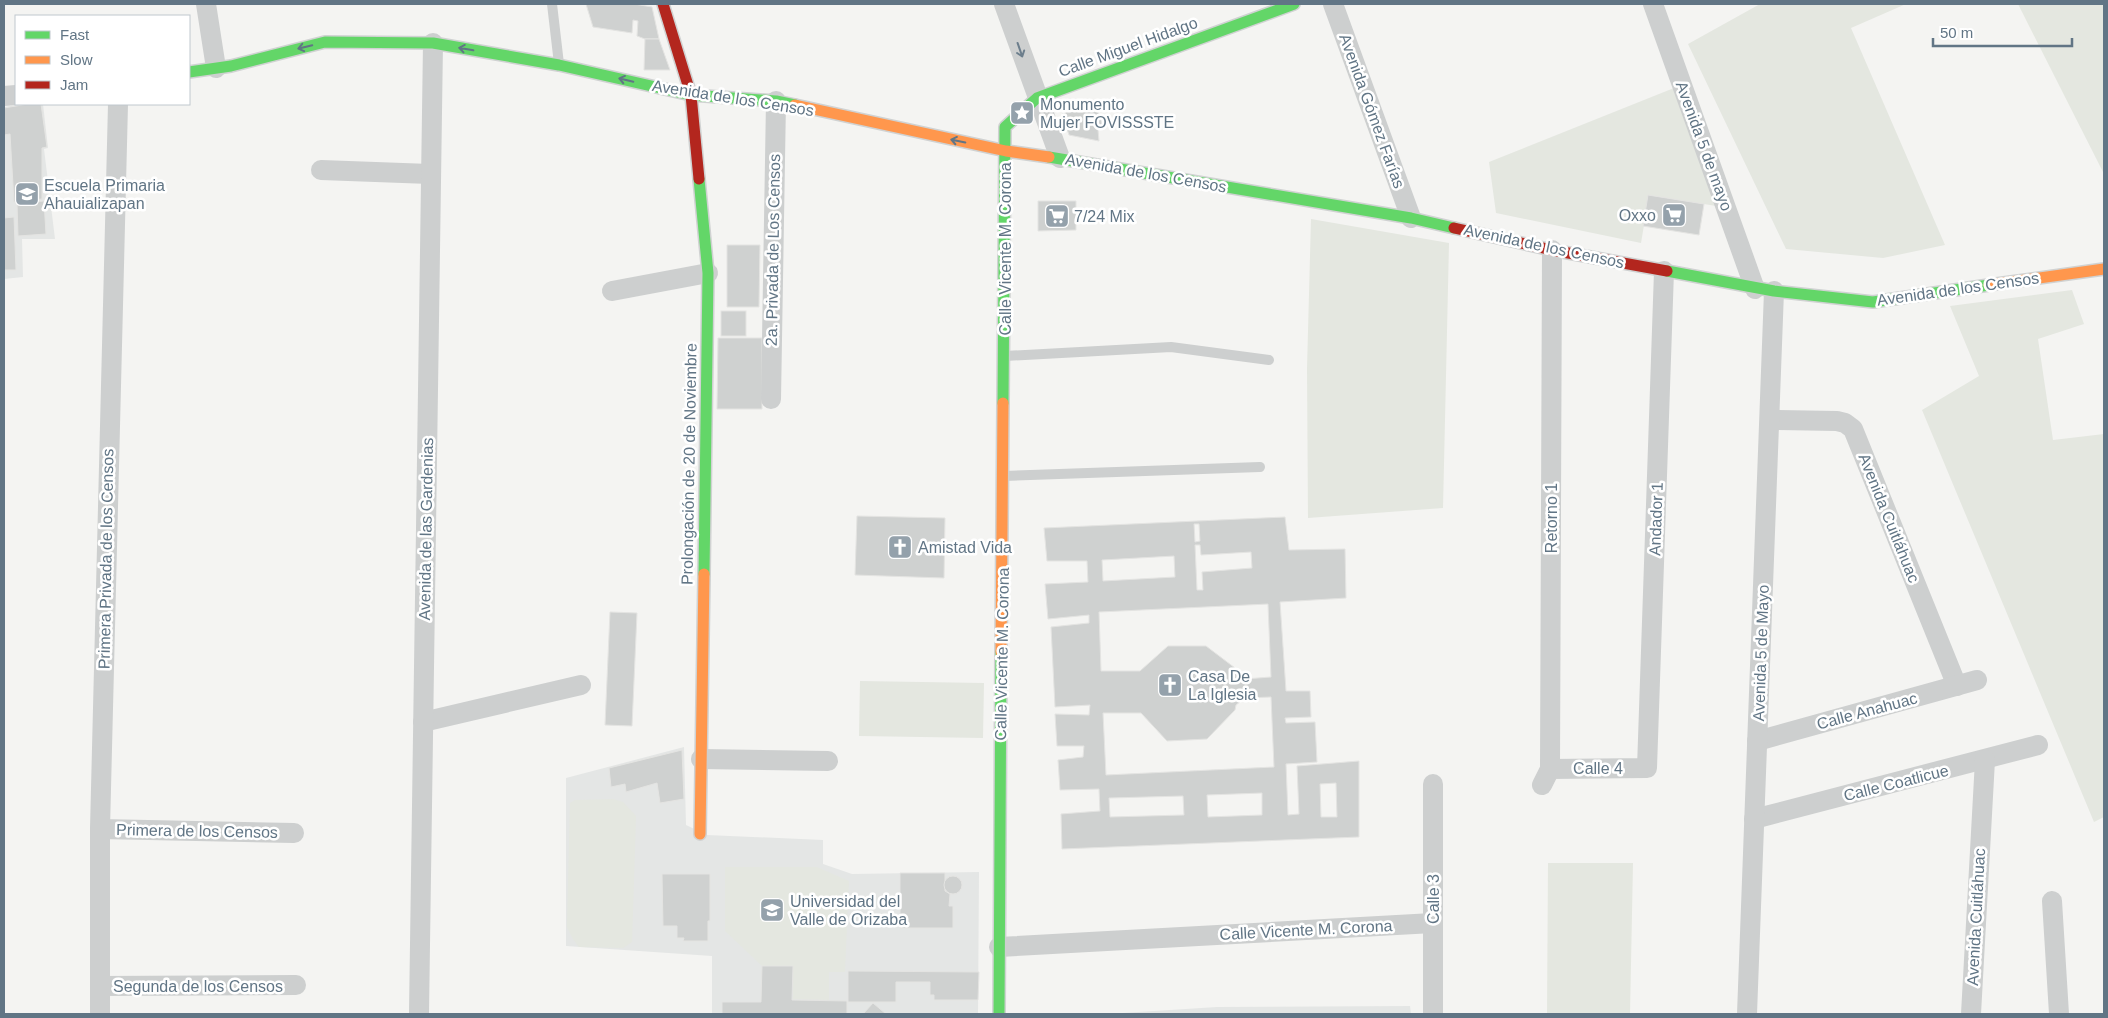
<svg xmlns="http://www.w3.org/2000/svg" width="2108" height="1018" font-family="Helvetica,sans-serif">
  <rect width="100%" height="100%" fill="#f4f4f2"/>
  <g fill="#e4e6e5">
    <path d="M23 104H43L48 148 44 149 55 239H22L23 277 4 279V107Z"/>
    <path d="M684 747 686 825 707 835 823 840V864L852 874 979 872 978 1014H712V956L566 946V778Z"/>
    <path d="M1410 1006 1411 1014H1107L1217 1007Z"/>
  </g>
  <g fill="#e4e7e0">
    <path d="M1760 4H1906L1851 28 1945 245 1883 258 1786 249 1688 44Z"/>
    <path d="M2018 4H2104V174Z"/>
    <path d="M1674 88 1716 206 1649 195 1641 243 1496 213 1489 162Z"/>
    <path d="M1311 219 1449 243 1443 508 1308 518 1307 369Z"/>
    <path d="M2072 290 2084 324 2038 339 2053 440 2104 434V817L2094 822 1922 410 1979 376 1950 306Z"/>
    <path d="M860 681 984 683 983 738 859 736Z"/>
    <path d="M613 799 623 802 636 816 632 942 623 948 579 947 573 939 567 927 570 803 575 800Z"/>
    <path d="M1548 863H1633L1630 1014H1547Z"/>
    <path d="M725 867H817L849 881 845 972H829V1000L793 999V966H762L725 931Z"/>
  </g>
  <g fill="#cfd1d0" stroke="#e4e4e2" fill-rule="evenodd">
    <path d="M586 4H634L652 7 659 39H645L637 36 638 21 633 20 632 33 593 27Z"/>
    <path d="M645 39H659L670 70H644Z"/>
    <path d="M1095 103 1103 126 1098 130 1099 141 1069 135 1062 114Z"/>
    <path d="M28 104H41L47 147 42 148V199L14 202 10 134 4 135V108Z"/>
    <path d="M1648 195 1704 204 1699 235 1643 226Z"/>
    <path d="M44 201 46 234 18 236 17 203Z"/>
    <path d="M1038 201H1076V230L1038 231Z"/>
    <path d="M14 217 16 270H4V218Z"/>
    <path d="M727 245H760L759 307H727Z"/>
    <rect x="721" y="311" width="25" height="25"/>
    <path d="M718 338H762V409H717Z"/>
    <path d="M857 516 945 518 944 578 855 575Z"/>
    <path d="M1285 517 1289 550 1345 549 1346 598 1280 602 1286 691H1310L1311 717 1285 718 1286 723 1315 722 1317 762 1286 764 1288 815 1299 814 1297 766 1359 761V837L1062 849 1061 814 1100 811 1099 789 1060 790 1058 760 1083 757 1084 746H1057L1055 714 1089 715 1090 705 1055 707 1051 627 1089 623V615L1048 619 1045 584 1088 582 1087 561H1047L1044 528ZM1194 524H1199L1200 541 1195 542ZM1195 545H1200L1201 555 1251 552 1252 568 1202 572 1203 590H1197ZM1174 556 1175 577 1103 581 1102 560ZM1268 604 1271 677 1245 679 1235 673V668L1206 646H1168L1140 671H1101L1099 612ZM1271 697 1274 767 1106 775 1103 713H1141L1167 741 1207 739 1235 710 1236 705 1245 698ZM1336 783 1337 817H1321L1320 784ZM1262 793V815L1208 817 1207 795ZM1183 796 1184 815 1110 817 1109 798Z"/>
    <path d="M610 612 637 613 632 726 605 725Z"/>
    <path d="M682 750 684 799 660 803 657 783 626 792 625 784 611 787 609 768Z"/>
    <path d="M900 873H945V891L950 894 949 906H953V928H900Z"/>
    <path d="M662 874H710V921H708V941H683L684 938H677V926H663Z"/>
    <circle cx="953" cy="885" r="9"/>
    <path d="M762 966H793L792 1000 847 1001V1014H722V1002H761Z"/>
    <path d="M848 971 979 972 978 1000H934V995H930V982H896V1002H848Z"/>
    <path d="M873 1003 886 1014H863Z"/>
  </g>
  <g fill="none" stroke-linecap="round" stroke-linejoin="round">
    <defs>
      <g id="fast">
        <path d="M189 72 231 66 325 42 433 43 559 65 691 95 776 101 795 105"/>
        <path d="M1049 157 1411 218 1454 228"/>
        <path d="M699 179 708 273 704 574"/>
        <path d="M1667 271 1774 291 1873 302 1989 285"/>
        <path d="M1003 403 1005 127 1037 98 1294 4"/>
        <path d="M999 1014 1001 652"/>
      </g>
      <g id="slow">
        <path d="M795 105 1006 151 1049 157"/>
        <path d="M1989 285 2104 269"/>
        <path d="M1001 652 1003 403"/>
        <path d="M700 834 704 574"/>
      </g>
      <g id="jam">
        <path d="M663 4 691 95 699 179"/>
        <path d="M1454 228 1552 250 1667 271"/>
      </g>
    </defs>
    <use href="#fast" stroke="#d0d2d2" stroke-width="14"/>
    <use href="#slow" stroke="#d0d2d2" stroke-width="14"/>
    <use href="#jam" stroke="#d0d2d2" stroke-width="14"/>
    <g stroke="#cdcfcf" stroke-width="10">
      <path d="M552 4 559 64"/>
      <path d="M1005 356 1171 347 1269 360"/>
      <path d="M1004 476 1260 467"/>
    </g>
    <g stroke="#cdcfcf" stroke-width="20">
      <path d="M206 4 216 68"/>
      <path d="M1004 4 1060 158"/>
      <path d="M1333 4 1411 218"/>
      <path d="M1653 4 1755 289"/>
      <path d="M4 96 16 95"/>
      <path d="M321 170 430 174"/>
      <path d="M612 291 708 273"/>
      <path d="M771 399 776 101"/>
      <path d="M1770 420 1837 421 1845 423 1853 429 1957 686"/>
      <path d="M423 722 581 685"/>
      <path d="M1757 741 1977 680"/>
      <path d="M701 759 828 761"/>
      <path d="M1550 769 1647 768 1664 271"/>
      <path d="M1542 785 1550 769 1552 250"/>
      <path d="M1754 819 2038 745"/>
      <path d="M100 829 294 833"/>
      <path d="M2052 901 2059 1014"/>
      <path d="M999 947 1433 923"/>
      <path d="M100 986 296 985"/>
      <path d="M100 1014V829L118 104"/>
      <path d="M419 1014 433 43"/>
      <path d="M1433 1014V784"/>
      <path d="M1747 1014 1774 291"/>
      <path d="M1971 1014 1985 760"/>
    </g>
    <use href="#fast" stroke="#63d668" stroke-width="11"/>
    <use href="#slow" stroke="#ff974d" stroke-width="11"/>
    <use href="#jam" stroke="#b3261e" stroke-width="11"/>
  </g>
  <defs><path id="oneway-shaft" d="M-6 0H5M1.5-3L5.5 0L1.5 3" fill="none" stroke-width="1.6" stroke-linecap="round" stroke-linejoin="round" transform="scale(1.25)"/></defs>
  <g stroke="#617585">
    <use href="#oneway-shaft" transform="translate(305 47) rotate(166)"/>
    <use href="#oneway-shaft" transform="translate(466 49) rotate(-170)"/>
    <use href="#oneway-shaft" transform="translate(626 80) rotate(-167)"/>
    <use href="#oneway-shaft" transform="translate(958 141) rotate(-168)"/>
  </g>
  <use stroke="#6c7e8c" href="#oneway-shaft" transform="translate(1020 50) rotate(71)"/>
  <defs>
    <symbol id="sight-square" viewBox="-11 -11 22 22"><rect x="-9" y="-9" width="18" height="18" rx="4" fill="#94a1ab" stroke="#fff"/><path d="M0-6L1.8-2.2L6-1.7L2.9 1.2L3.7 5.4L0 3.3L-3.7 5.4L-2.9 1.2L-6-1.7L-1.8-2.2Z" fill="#fff"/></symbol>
    <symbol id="school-square" viewBox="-11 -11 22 22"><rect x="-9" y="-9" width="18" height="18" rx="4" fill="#94a1ab" stroke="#fff"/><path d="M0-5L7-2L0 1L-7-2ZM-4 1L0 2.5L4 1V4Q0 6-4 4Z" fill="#fff"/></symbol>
    <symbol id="supermarket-square" viewBox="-11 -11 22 22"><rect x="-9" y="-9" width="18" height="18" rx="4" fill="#94a1ab" stroke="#fff"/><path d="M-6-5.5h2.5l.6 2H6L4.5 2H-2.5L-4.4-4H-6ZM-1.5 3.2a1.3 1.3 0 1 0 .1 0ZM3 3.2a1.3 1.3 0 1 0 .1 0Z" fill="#fff"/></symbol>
    <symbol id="church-square" viewBox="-11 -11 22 22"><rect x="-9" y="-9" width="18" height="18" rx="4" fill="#94a1ab" stroke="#fff"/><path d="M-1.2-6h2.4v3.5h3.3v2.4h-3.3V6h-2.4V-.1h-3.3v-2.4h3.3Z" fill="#fff"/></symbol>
  </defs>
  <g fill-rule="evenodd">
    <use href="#sight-square" x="1008" y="99" width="28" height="28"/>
    <use href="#school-square" x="13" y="180" width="28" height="28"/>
    <use href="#supermarket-square" x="1660" y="201" width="28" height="28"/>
    <use href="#supermarket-square" x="1043" y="202" width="28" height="28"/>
    <use href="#church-square" x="886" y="533" width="28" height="28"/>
    <use href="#church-square" x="1156" y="671" width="28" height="28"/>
    <use href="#school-square" x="758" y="896" width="28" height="28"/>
  </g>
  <g text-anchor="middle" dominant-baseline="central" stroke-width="5" stroke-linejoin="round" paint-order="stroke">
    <g font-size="16" fill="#617585" stroke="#fff">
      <text transform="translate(1128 47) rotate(-20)">Calle Miguel Hidalgo</text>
      <text transform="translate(733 98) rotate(9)">Avenida de los Censos</text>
      <text transform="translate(1372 111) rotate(70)">Avenida Gómez Farías</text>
      <text transform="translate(1704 146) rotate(70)">Avenida 5 de mayo</text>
      <text transform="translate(1146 173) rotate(10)">Avenida de los Censos</text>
      <text transform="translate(1544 246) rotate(12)">Avenida de los Censos</text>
      <text transform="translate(1005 249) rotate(-90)">Calle Vicente M. Corona</text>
      <text transform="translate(773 250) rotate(-89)">2a. Privada de Los Censos</text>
      <text transform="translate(1958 289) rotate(-8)">Avenida de los Censos</text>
      <text transform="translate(689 464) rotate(-89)">Prolongación de 20 de Noviembre</text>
      <text transform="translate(1551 518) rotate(-90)">Retorno 1</text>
      <text transform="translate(1889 518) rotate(68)">Avenida Cuitláhuac</text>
      <text transform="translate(1656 519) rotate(-88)">Andador 1</text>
      <text transform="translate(426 529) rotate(-89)">Avenida de las Gardenias</text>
      <text transform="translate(106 559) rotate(-89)">Primera Privada de los Censos</text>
      <text transform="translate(1761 653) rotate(-88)">Avenida 5 de Mayo</text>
      <text transform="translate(1002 654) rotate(-89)">Calle Vicente M. Corona</text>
      <text transform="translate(1867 711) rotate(-15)">Calle Anahuac</text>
      <text x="1598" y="768">Calle 4</text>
      <text transform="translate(1896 783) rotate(-14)">Calle Coatlicue</text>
      <text transform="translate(197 831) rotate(1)">Primera de los Censos</text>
      <text transform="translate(1433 899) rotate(-90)">Calle 3</text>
      <text transform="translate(1976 917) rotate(-87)">Avenida Cuitláhuac</text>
      <text transform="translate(1306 930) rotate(-3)">Calle Vicente M. Corona</text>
      <text x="198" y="986">Segunda de los Censos</text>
    </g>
    <g font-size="16" fill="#617585" stroke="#fff" text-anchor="start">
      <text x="1040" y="104">Monumento<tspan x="1040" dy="18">Mujer FOVISSSTE</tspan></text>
      <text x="44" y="185">Escuela Primaria<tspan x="44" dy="18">Ahauializapan</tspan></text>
      <text x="1656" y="215" text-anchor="end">Oxxo</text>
      <text x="1074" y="216">7/24 Mix</text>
      <text x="918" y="547">Amistad Vida</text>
      <text x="1188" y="676">Casa De<tspan x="1188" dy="18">La Iglesia</tspan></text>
      <text x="790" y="901">Universidad del<tspan x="790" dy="18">Valle de Orizaba</tspan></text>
    </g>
  </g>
  <rect width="2108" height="1018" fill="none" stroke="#617585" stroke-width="10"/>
  <rect x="15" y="15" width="175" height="90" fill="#ffffff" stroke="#c0c8ce"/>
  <rect x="25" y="31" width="25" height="8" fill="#63d668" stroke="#c0c8ce"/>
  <text x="60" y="40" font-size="15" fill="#617585">Fast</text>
  <rect x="25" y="56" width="25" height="8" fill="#ff974d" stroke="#c0c8ce"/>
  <text x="60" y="65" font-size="15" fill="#617585">Slow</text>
  <rect x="25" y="81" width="25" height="8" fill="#b3261e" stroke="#c0c8ce"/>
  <text x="60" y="90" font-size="15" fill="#617585">Jam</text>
  <path d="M1933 38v8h139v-8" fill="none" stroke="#617585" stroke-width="2.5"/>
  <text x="1940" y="38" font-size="15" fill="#617585" stroke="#ffffff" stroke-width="4" paint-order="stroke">50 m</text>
</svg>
